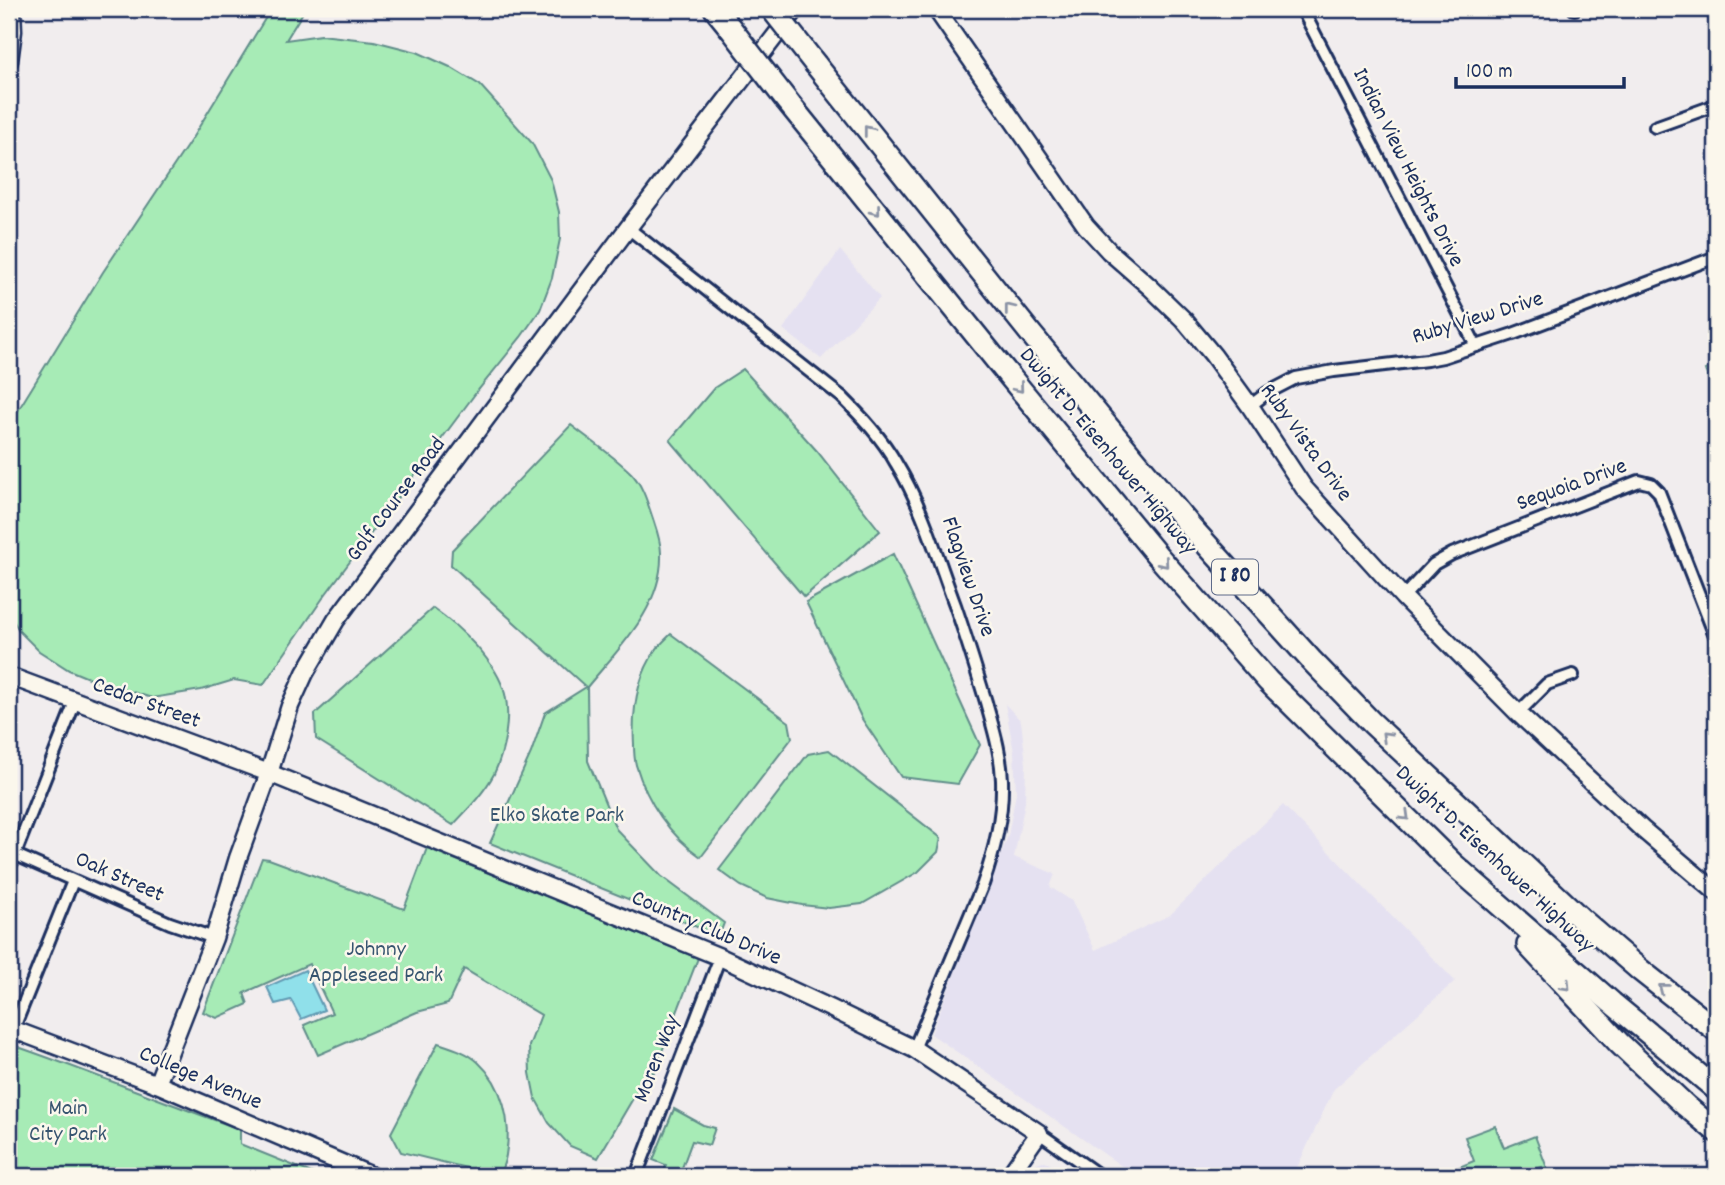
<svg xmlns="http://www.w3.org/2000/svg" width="1725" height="1185" font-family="Dekko,sans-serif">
  <rect width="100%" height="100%" fill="#f1edee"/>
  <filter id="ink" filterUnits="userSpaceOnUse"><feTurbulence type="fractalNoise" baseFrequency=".0143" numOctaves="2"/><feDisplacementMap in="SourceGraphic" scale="14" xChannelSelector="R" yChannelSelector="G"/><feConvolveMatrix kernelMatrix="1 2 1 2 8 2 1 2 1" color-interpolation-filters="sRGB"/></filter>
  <g filter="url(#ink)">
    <g fill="#e5e1f1">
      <path d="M840 250 880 298 821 359 783 329Z"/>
      <path d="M1005 704 1021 721 1026 764 1025 802 1014 857 1055 874 1050 887 1072 901 1095 950 1170 915 1283 805 1455 981 1334 1089 1293 1176H1136L931 1034 1008 836 1016 793 1014 752Z"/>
      <path d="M1043 1161 1052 1165 1071 1176H1028L1037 1163Z"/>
    </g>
    <g fill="#a7ebb6" stroke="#618d8a" stroke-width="2">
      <path d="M271 9H305L286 40 321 35 374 41 417 52 450 67 480 85 532 143 551 180 559 212 560 239 552 278 540 310 521 337 475 394 325 595 263 685 234 680 201 690 152 698 93 680 69 670 39 651 20 632 9 614V425L103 272 191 140Z"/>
      <path d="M1716 365V399L1705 370Z"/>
      <path d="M743 369 817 451 880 531 804 597 670 440 714 388Z"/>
      <path d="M571 425C590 440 614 456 631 473 642 484 647 501 652 516 656 528 661 541 661 553 663 607 619 648 587 687L588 761 616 829 661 876 724 923 719 936 490 843 531 753 545 713 586 687 451 565 452 550Z"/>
      <path d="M893 554 980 745 958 784 901 777 862 719 806 602Z"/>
      <path d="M433 608C460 627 497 662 505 694 511 718 504 753 494 774 484 793 468 809 453 825L316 739 315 714Z"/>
      <path d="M671 634 789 722 792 738 701 857C669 835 647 802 636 765 634 758 634 751 634 744 632 711 637 677 656 650 660 644 666 639 671 634Z"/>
      <path d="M829 750 941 838 938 852 918 872 862 904 829 908 802 905 767 898 741 886 719 870 808 754Z"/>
      <path d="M427 848 698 958 654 1072 648 1073 598 1158 570 1146 549 1123 535 1098 530 1073 529 1046 541 1015 464 969 448 1004 417 1012 318 1055 304 1025 332 1013 309 964 244 993 248 1004 217 1018 203 1012 262 858 269 859 404 909Z"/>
      <path d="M438 1043C453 1048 467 1052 478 1062 503 1085 512 1122 506 1155 505 1162 502 1169 499 1176L401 1152 391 1133Z"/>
      <path d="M18 1047C93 1073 165 1103 240 1129V1144L319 1176H9V1073Z"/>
      <path d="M674 1109 703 1125 715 1128 709 1145 692 1141 679 1176H662L666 1165 653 1160Z"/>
      <path d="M1495 1126 1504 1148 1535 1136 1550 1176H1546L1542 1167 1533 1170 1535 1176H1449L1447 1172 1474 1161 1465 1137Z"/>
    </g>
    <path fill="#90e0ea" stroke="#6199b2" stroke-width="2" d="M305 970 324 1010 301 1019 291 1000 275 1004 267 987Z"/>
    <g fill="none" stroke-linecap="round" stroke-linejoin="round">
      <defs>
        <g id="street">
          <path d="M1302 9 1476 346"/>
          <path d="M1574 9H1575"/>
          <path d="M1655 127 1716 105"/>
          <path d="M628 228 842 397C862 417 882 438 896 463 923 507 937 557 955 605 966 637 976 669 986 702 993 728 1001 752 1002 780 1003 816 995 850 983 884L914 1049"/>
          <path d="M1250 406 1267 393 1296 378 1334 371 1427 360 1443 357 1513 334 1716 257"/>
          <path d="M1403 597 1434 564 1452 554 1639 481 1651 484 1659 492 1716 638"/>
          <path d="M1518 713 1547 684 1573 675"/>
          <path d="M9 852 170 923 214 938"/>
          <path d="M9 869 75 702"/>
          <path d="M9 1040 73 881"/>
          <path d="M1039 1133 1100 1176"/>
          <path d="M636 1176 720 957"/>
        </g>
        <g id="secondary">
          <path d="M936 9 1086 226 1109 251 1150 287 1184 320 1213 355 1250 406 1304 488 1403 597 1518 713 1642 829 1716 892"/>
          <path d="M9 61 13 31 12 9"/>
          <path d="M9 676 269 773 720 957 832 1009 914 1049 1039 1133 1009 1176"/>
          <path d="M9 1028 157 1084 372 1176"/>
          <path d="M157 1084 214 938 238 858 269 773 290 706 305 673 336 620 628 228 796 9"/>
        </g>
        <g id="highway">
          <path d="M715 9 728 25"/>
          <path d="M816 65 1031 334 1190 526 1311 660 1372 723 1580 918 1640 970 1716 1030"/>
          <path d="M787 101 997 361 1157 555 1268 681 1453 864 1612 1003 1716 1089"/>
          <path d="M1528 945 1619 1043 1686 1106 1716 1131"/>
        </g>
      </defs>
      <use href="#street" stroke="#1b2f5e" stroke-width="16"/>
      <use href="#secondary" stroke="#1b2f5e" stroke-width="21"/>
      <use href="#highway" stroke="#1b2f5e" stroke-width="26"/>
      <use href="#street" stroke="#fbf7ec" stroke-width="10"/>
      <use href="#secondary" stroke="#fbf7ec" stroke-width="16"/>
      <use href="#highway" stroke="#fbf7ec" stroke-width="21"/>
      <defs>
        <g id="highway-bridge">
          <path d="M772 9 816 65"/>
          <path d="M728 25 787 101"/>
        </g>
      </defs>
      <use href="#highway-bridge" stroke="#1b2f5e" stroke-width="26" stroke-linecap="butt"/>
      <use href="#highway-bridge" stroke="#fbf7ec" stroke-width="21"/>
    </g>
    <defs><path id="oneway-chevron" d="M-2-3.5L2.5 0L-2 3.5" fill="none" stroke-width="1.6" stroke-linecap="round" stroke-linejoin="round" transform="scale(1.75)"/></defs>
    <g stroke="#8b93a5">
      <use href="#oneway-chevron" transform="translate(868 130) rotate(-128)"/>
      <use href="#oneway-chevron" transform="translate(876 211) rotate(51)"/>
      <use href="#oneway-chevron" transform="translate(1009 308) rotate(-128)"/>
      <use href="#oneway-chevron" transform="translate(1019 388) rotate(50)"/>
      <use href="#oneway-chevron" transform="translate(1164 563) rotate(49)"/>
      <use href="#oneway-chevron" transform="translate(1386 736) rotate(-136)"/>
      <use href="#oneway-chevron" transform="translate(1405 816) rotate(44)"/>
      <use href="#oneway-chevron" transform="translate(1566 986) rotate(47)"/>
      <use href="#oneway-chevron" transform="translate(1663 988) rotate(-142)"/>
    </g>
  </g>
  <g text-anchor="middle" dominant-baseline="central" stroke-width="5" stroke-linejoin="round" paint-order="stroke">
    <rect fill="#fbf7ec" stroke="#5e6b89" stroke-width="2" x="1212" y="559.5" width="46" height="35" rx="5"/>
    <g font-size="21" font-weight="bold" fill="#1b2f5e">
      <text x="1235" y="577">I 80</text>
    </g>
    <g font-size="23" fill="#1b2f5e" stroke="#fbf7ec">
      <text transform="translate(1407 168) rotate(63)">Indian View Heights Drive</text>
      <text transform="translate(1478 319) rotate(-17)">Ruby View Drive</text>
      <text transform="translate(1305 443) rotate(54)">Ruby Vista Drive</text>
      <text transform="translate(1107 452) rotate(50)">Dwight D. Eisenhower Highway</text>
      <text transform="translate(1572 486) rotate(-20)">Sequoia Drive</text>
      <text transform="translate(397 500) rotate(-53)">Golf Course Road</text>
      <text transform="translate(967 577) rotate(71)">Flagview Drive</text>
      <text transform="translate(146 704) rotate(20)">Cedar Street</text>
      <text transform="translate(1494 860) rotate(43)">Dwight D. Eisenhower Highway</text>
      <text transform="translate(119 878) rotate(24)">Oak Street</text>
      <text transform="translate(706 929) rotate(23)">Country Club Drive</text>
      <text transform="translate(658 1059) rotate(-69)">Moren Way</text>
      <text transform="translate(200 1079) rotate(23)">College Avenue</text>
    </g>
    <g font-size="23" fill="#375570" stroke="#fbf7ec">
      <text x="557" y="816">Elko Skate Park</text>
      <text x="376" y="950">Johnny<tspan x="376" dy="26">Appleseed Park</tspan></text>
      <text x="68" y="1109">Main<tspan x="68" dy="26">City Park</tspan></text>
    </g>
  </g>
  <rect width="1725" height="1185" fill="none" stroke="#fbf7ec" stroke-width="35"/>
  <rect x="18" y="18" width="1690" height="1150" fill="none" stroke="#1b2f5e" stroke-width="2.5" filter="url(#ink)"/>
  <path d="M1456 77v10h168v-10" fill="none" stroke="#1b2f5e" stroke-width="3.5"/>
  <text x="1466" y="77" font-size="21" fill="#1b2f5e" stroke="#fbf7ec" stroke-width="5" paint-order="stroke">100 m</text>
</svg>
